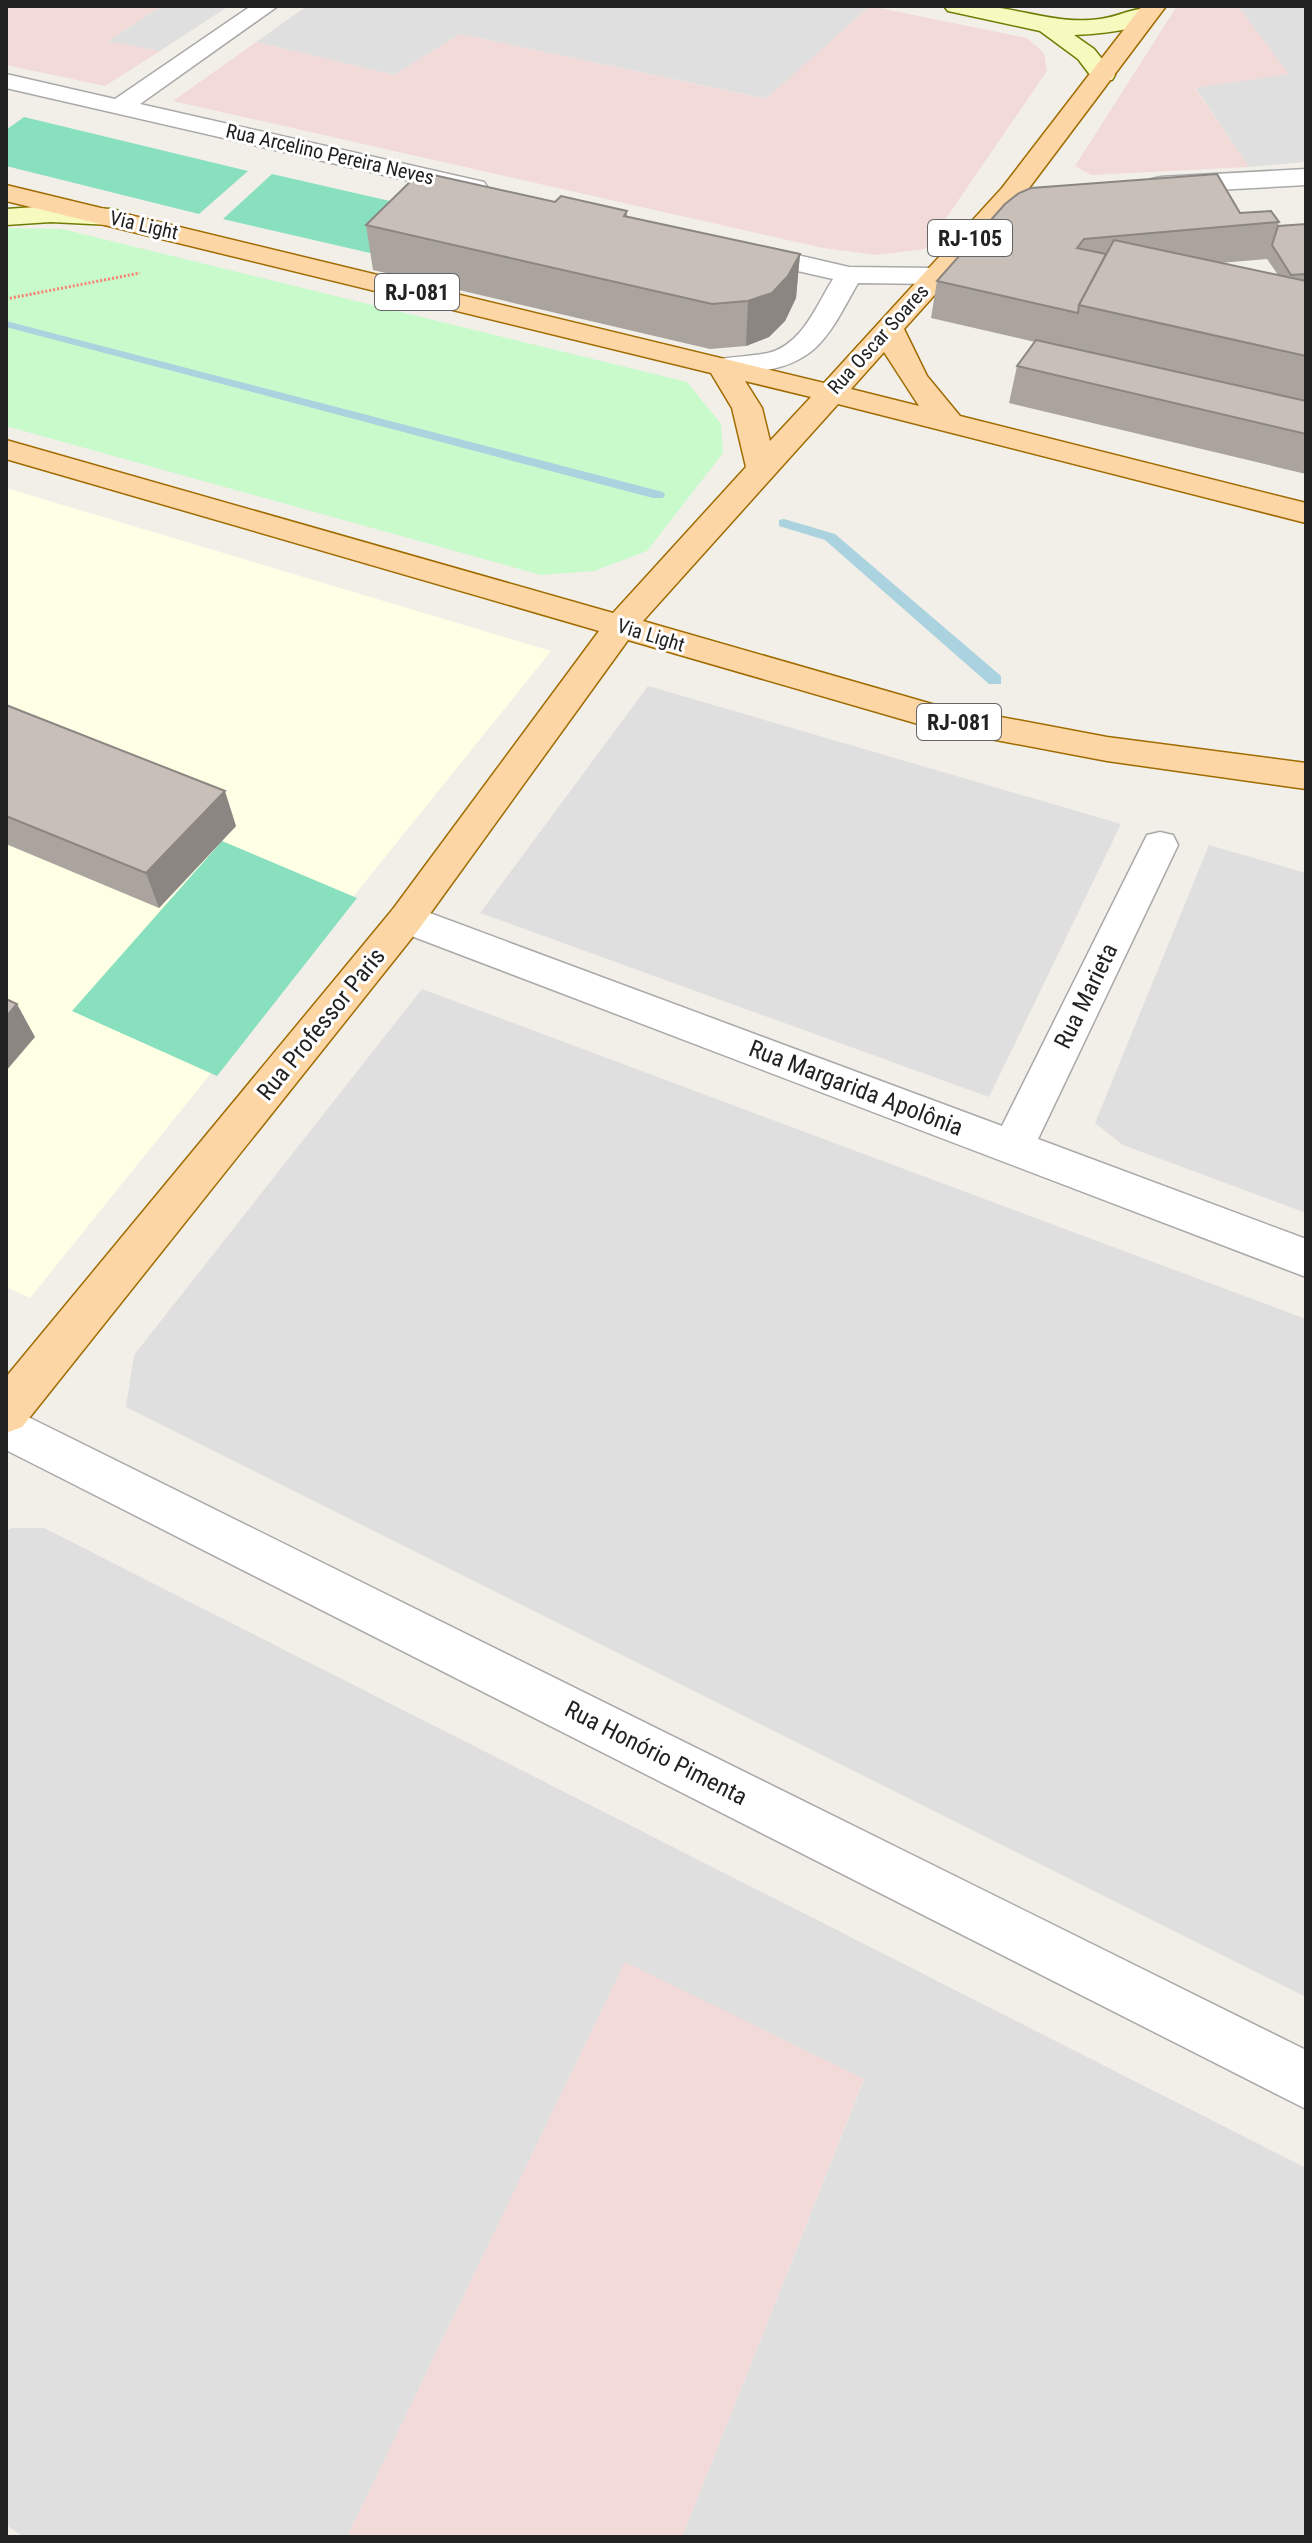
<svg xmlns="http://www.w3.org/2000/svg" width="1312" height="2543" font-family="'Roboto Condensed',sans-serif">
  <rect width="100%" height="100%" fill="#f2efe9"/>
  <g fill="#e0dfdf">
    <path d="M161 6H229L160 51 107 42Z"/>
    <path d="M307 6H870L767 99 460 34 394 75 256 42Z"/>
    <path d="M1238 6H1306V162L1249 167 1195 87 1288 74Z"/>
    <path d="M648 686 1121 824 989 1097 480 913Z"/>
    <path d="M1209 845 1306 873V1213L1123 1145 1095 1123Z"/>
    <path d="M422 989 1306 1319V1997L126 1407 134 1355Z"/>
    <path d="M12 1528H44L1306 2168V2537H682L864 2080 625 1962 347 2537H24L6 2525V1531Z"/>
  </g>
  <g fill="#f2dad9">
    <path d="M6 6H161L108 41 160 51 105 86 6 65Z"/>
    <path d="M870 6 1027 38 1044 53 1047 71 925 249 877 255 823 248 173 101 256 42 394 75 460 34 766 99Z"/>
    <path d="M1177 6H1238L1289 74 1195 88 1249 167 1091 175 1075 166Z"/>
    <path d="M625 1962 864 2079 682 2537H347Z"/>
  </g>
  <path fill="#ffffe5" d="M6 488 551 651 30 1298 6 1287Z"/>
  <path fill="#c8facc" d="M6 228 62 229 687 382 721 424 723 453 647 551 594 571 541 575 6 426Z"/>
  <g fill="#88e0be">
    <path d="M24 117 248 171 199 214 6 166V130Z"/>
    <path d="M272 174 416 207 370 253 223 219Z"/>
    <path d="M222 841 357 898 217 1076 72 1011Z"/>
  </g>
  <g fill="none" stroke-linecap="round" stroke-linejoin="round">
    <g fill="#aad3df" fill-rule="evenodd">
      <path d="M6 321 663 492 665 495 663 498H653L6 327Z"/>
      <path d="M784 519 835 534 1001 676V684H989L825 540 779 526V520Z"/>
    </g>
    <defs>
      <g id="street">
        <path d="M251 6H278L140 104 484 182 488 188 484 194 475 196 6 88V74L115 99Z"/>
        <path d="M1306 169V185L1161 193 1152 191 1148 185 1152 179 1161 177Z"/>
        <path d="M741 242 849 267 936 268 946 270 950 276 946 282 936 284 858 283C829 334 819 364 755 372 741 374 726 377 712 373L707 367 712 361C730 356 749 357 768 353 802 345 816 306 833 279L731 256 727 250 731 244Z"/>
        <path d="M1160 832 1173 835 1178 845 1038 1139 1306 1239V1277L393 929 387 919 393 909 406 905 419 909 1002 1126 1142 845 1147 835Z"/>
        <path d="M6 1406 1306 2050V2109L6 1450Z"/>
      </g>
      <g id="secondary">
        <path d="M944 6C957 6 970 5 982 6 1023 9 1059 25 1100 19 1118 17 1138 5 1155 9L1159 14C1145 31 1095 34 1074 35L1094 49 1115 75 1112 80H1094L1078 59 1040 31 948 11Z"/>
        <path d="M51 206 111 209 120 211 124 217 120 223 111 225 51 222 6 225V209Z"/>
      </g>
      <path id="primary" d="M1142 6H1166L1020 200 904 329 927 376 960 416 1306 503V523L838 404 643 621 932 704 1107 737 1306 763V789L1107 761 932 728 628 640 419 929 22 1427 6 1433V1377L393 909 599 631 6 459V440L613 613 746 467 732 408 711 373 6 201V185L824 383 1002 188ZM884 352 919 406 851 389ZM745 381 811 397 770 441 762 408Z"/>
    </defs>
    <use href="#street" stroke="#a9a9a9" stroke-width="3"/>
    <use href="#secondary" stroke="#707d05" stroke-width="3"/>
    <use href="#primary" stroke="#a06b00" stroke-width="3"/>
    <path stroke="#fa8072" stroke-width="3" stroke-dasharray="2 2" stroke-linecap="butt" d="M6 299 140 273"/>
    <use href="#street" fill="#fff" fill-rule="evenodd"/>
    <use href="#secondary" fill="#f7fabf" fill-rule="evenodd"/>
    <use href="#primary" fill="#fcd6a4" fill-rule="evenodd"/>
  </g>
  <g fill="#aba49e" fill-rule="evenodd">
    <path d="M1005 204 1240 213 1279 222 1278 226 1306 224V474L1009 403 1017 366 1035 342 931 318 937 281ZM1267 259 1278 275 1220 263Z"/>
    <path d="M627 211V217L800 254 796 298 785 321 769 337 746 346 710 349 373 270 366 225Z"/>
    <path d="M6 705 236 826 159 908 6 844Z"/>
  </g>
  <g fill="#8b8681">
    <path d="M800 254 796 298 785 321 769 337 746 346 748 301Z"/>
    <path d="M225 791 236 826 159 908 146 873Z"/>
    <path d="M17 1004 35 1037 6 1071V1017Z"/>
  </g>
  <g fill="#c7bfb8" stroke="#8b8681" stroke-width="2">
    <path d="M420 172 555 202 561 196 627 211 624 216 800 254 788 276 772 293 748 301 712 304 366 225Z"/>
    <path d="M1217 174 1240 213 1271 211 1279 222 1084 239 1077 248 1106 254 1079 305 1078 313 937 281 1005 204 1019 193 1031 188Z"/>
    <path d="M1306 224V274L1291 275 1272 245 1278 226Z"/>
    <path d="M1114 240 1306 281V356L1079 305Z"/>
    <path d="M1036 340 1306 401V434L1017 366Z"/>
    <path d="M6 705 225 791 146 873 6 816Z"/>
    <path d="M6 999 17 1004 6 1017Z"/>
  </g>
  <g text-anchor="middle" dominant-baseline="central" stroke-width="6" stroke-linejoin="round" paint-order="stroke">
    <g font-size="20" fill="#222" stroke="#fff">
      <text transform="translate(330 154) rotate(13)">Rua Arcelino Pereira Neves</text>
      <text transform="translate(144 225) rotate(13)">Via Light</text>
      <text transform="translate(878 339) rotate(-48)">Rua Oscar Soares</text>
      <text transform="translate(651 635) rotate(17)">Via Light</text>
    </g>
    <g fill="#fff" stroke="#646464" stroke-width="2">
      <rect x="928" y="220" width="84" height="36" rx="6"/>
      <rect x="375" y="274" width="84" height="36" rx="6"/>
      <rect x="917" y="704" width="84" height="36" rx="6"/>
    </g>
    <g font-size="22" font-weight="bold" fill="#222">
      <text x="970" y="238">RJ-105</text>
      <text x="417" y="292">RJ-081</text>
      <text x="959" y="722">RJ-081</text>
    </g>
    <g font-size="24" fill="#222" stroke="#fff">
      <text transform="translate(1086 996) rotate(-64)">Rua Marieta</text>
      <text transform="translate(321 1024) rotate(-51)">Rua Professor Paris</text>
      <text transform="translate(856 1088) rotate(21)">Rua Margarida Apolônia</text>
      <text transform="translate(656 1753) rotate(27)">Rua Honório Pimenta</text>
    </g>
  </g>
  <rect width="1312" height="2543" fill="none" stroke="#222222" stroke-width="16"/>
</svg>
